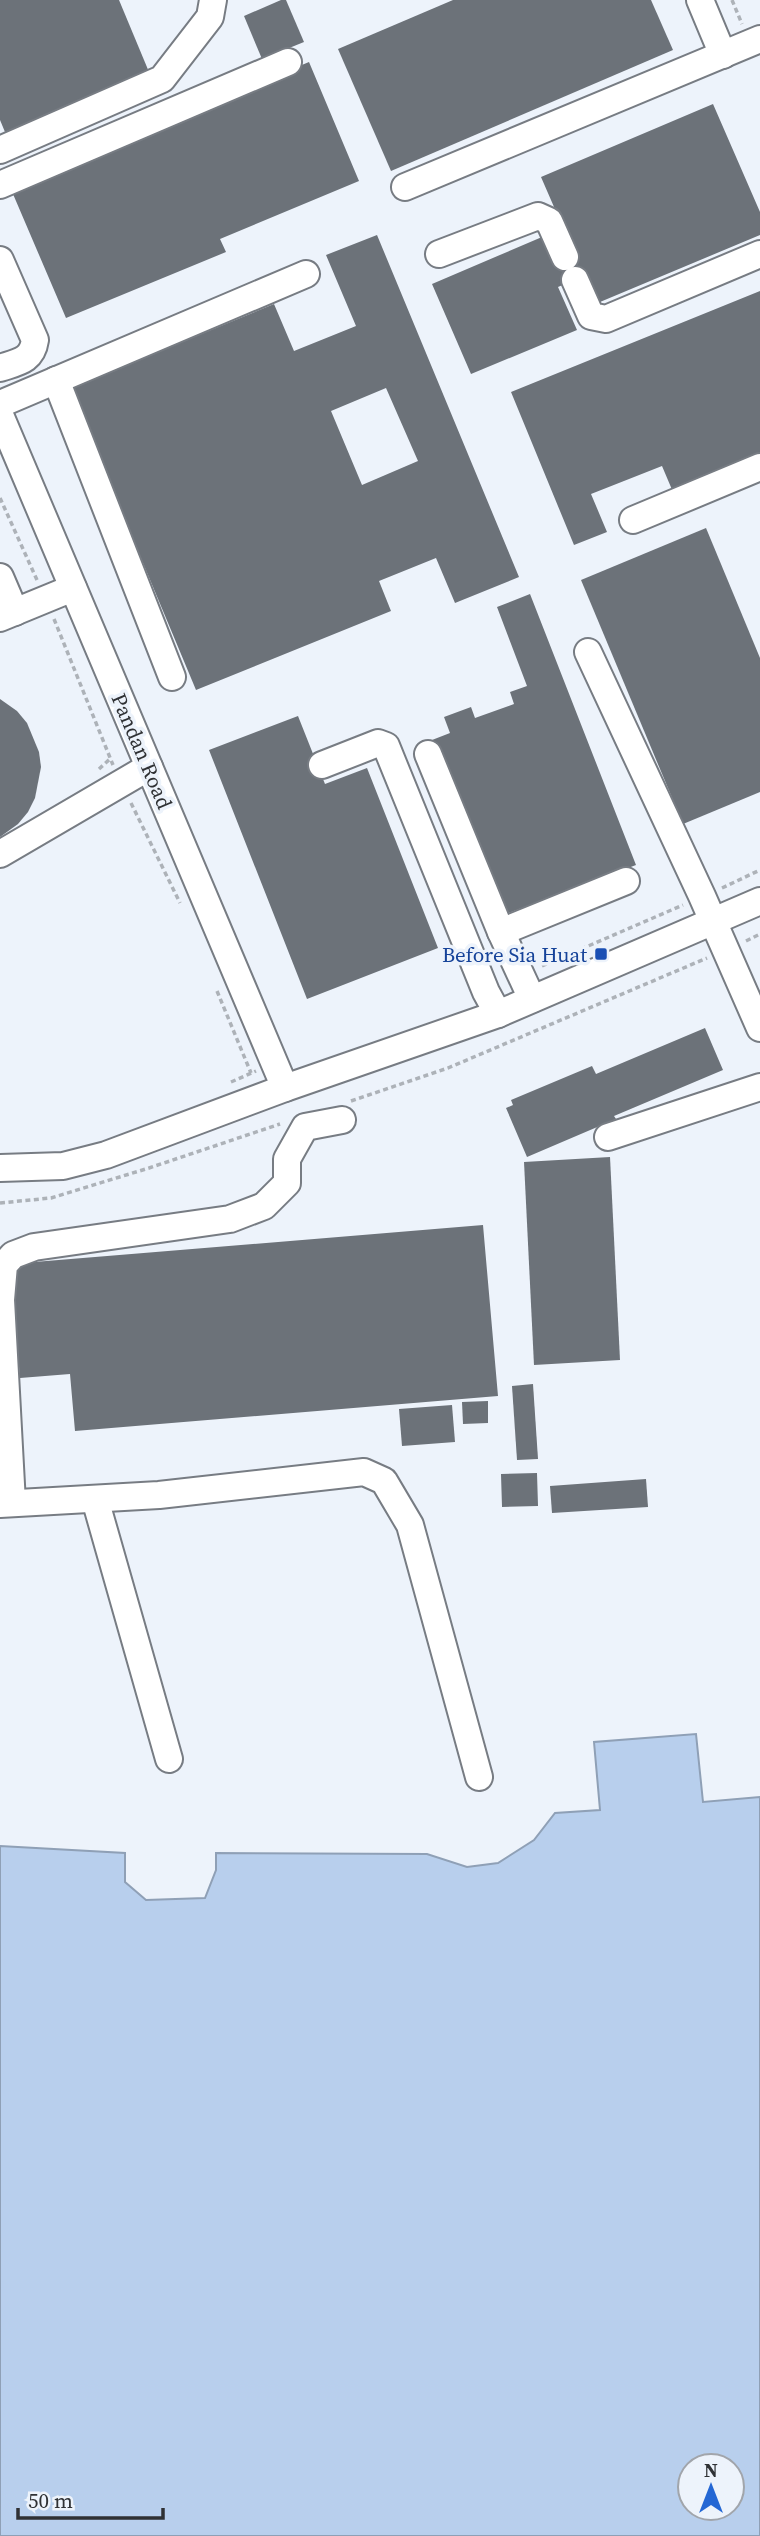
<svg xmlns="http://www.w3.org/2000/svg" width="760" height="2536" font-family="'Source Serif 4',serif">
  <rect width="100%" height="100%" fill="#edf3fb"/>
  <path fill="#b8cfed" stroke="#8fa0b6" stroke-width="2" fill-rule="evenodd" d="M696 1734 703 1802 760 1797V2536H0V1846L125 1853V1882L146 1900 205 1898 216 1870V1853L427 1854 467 1867 498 1863 534 1840 555 1813 600 1810 594 1742ZM690 2466H732V2508H690Z"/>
  <g fill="#6c7279" fill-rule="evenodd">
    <path d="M0 0H119L149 72 5 132 0 120Z"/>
    <path d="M281 0H286L304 42 262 59 244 16Z"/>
    <path d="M453 0H651L673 50 391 171 338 49Z"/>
    <path d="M309 62 359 181 220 239 226 252 66 318 10 187Z"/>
    <path d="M713 104 760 212V235L600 302 588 274 558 287 577 330 471 374 432 284 542 237 553 262 574 253 541 177Z"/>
    <path d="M377 235 519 577 455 603 436 558 379 581 391 611 196 690 70 388 274 304 294 351 356 326 326 255ZM386 388 418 461 362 485 331 411Z"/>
    <path d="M760 291V457L673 492 662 466 591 494 607 532 574 545 511 392Z"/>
    <path d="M706 528 760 658V792L683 824 581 580Z"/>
    <path d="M530 594 636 865 501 916 432 740 450 733 444 717 471 707 475 718 514 704 510 692 527 686 497 607Z"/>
    <path d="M0 699 17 711 27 723 39 752 41 767 35 798 28 812 18 824 0 837Z"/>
    <path d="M298 716 325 784 367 768 438 948 307 999 209 750Z"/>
    <path d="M705 1028 723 1070 614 1116 616 1119 527 1157 506 1108 513 1105 511 1100 592 1066 596 1074Z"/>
    <path d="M610 1157 620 1360 534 1365 524 1162Z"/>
    <path d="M483 1225 498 1396 75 1431 70 1374 20 1378 10 1264Z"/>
    <path d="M533 1384 538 1459 517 1460 512 1386Z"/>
    <path d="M488 1401V1423L463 1424 462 1402Z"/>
    <path d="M452 1405 455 1442 402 1446 399 1409Z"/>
    <path d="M537 1473 538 1506 502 1507 501 1474Z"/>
    <path d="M646 1479 648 1507 552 1513 550 1486Z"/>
  </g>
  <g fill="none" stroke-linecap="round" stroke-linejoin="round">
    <defs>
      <g id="minor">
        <path d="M700 0 723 55"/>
        <path d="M0 150 162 79 210 17 213 0"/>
        <path d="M0 185 288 62"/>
        <path d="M405 187 760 39"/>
        <path d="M439 254 538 216 549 221 565 257"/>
        <path d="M0 260 35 340C32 361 18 362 0 368"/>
        <path d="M575 280 591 316 606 319 760 254"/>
        <path d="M56 380 172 677"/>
        <path d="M0 404 306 274"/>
        <path d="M0 415 285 1088"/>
        <path d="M633 520 760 467"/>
        <path d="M0 577 15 612"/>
        <path d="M0 618 73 588"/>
        <path d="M588 652 702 896 760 1028"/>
        <path d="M428 754 501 932 532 999"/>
        <path d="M322 765 378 743 386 746 486 992 498 1014"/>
        <path d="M0 854 149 767"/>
        <path d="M501 932 626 881"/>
        <path d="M608 1137 760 1087"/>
        <path d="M0 1168 63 1166 106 1155 285 1088 498 1014 760 901"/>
        <path d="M95 1499 169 1759"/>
        <path d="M12 1503 1 1300 4 1265 13 1255 34 1247 230 1219 264 1206 287 1183V1159L305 1127 342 1120"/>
        <path d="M0 1504 159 1495 364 1472 384 1481 410 1525 479 1777"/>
      </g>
    </defs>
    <use href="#minor" stroke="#777c83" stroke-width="30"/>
    <g stroke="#adb2b8" stroke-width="3.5" stroke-dasharray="5 3.5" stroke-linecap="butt">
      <path d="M732 0 742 24"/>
      <path d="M0 498 37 580"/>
      <path d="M54 619 113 765"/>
      <path d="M99 769 111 758"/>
      <path d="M131 803 180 903"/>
      <path d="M722 888 760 870"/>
      <path d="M746 941 760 934"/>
      <path d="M542 966 683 905"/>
      <path d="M217 991 251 1073"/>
      <path d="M231 1082 256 1071"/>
      <path d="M351 1101 448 1068 707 958"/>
      <path d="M0 1203 51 1198 149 1168 280 1124"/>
    </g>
    <use href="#minor" stroke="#fff" stroke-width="26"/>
  </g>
  <rect fill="#1a4fb4" stroke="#edf3fb" stroke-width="2.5" x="594" y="947" width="14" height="14" rx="3.5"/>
  <g text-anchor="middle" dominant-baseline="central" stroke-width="7" stroke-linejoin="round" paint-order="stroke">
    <g font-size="21" fill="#2f3134" stroke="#edf3fb">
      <text transform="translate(142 751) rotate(67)">Pandan Road</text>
    </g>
    <g font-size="21" fill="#164399" stroke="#edf3fb" text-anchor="end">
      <text x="587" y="954">Before Sia Huat</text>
    </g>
  </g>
  <g transform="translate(711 2487)"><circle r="33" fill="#edf3fb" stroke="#a1a5ab" stroke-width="2"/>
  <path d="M0-5L12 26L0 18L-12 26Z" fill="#2467d4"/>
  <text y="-10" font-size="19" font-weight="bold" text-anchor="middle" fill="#2f3134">N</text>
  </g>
  <path d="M18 2508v10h145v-10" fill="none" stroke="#2f3134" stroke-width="3.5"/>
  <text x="28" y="2508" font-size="21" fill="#2f3134" stroke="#edf3fb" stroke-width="5" paint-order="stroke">50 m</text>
</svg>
